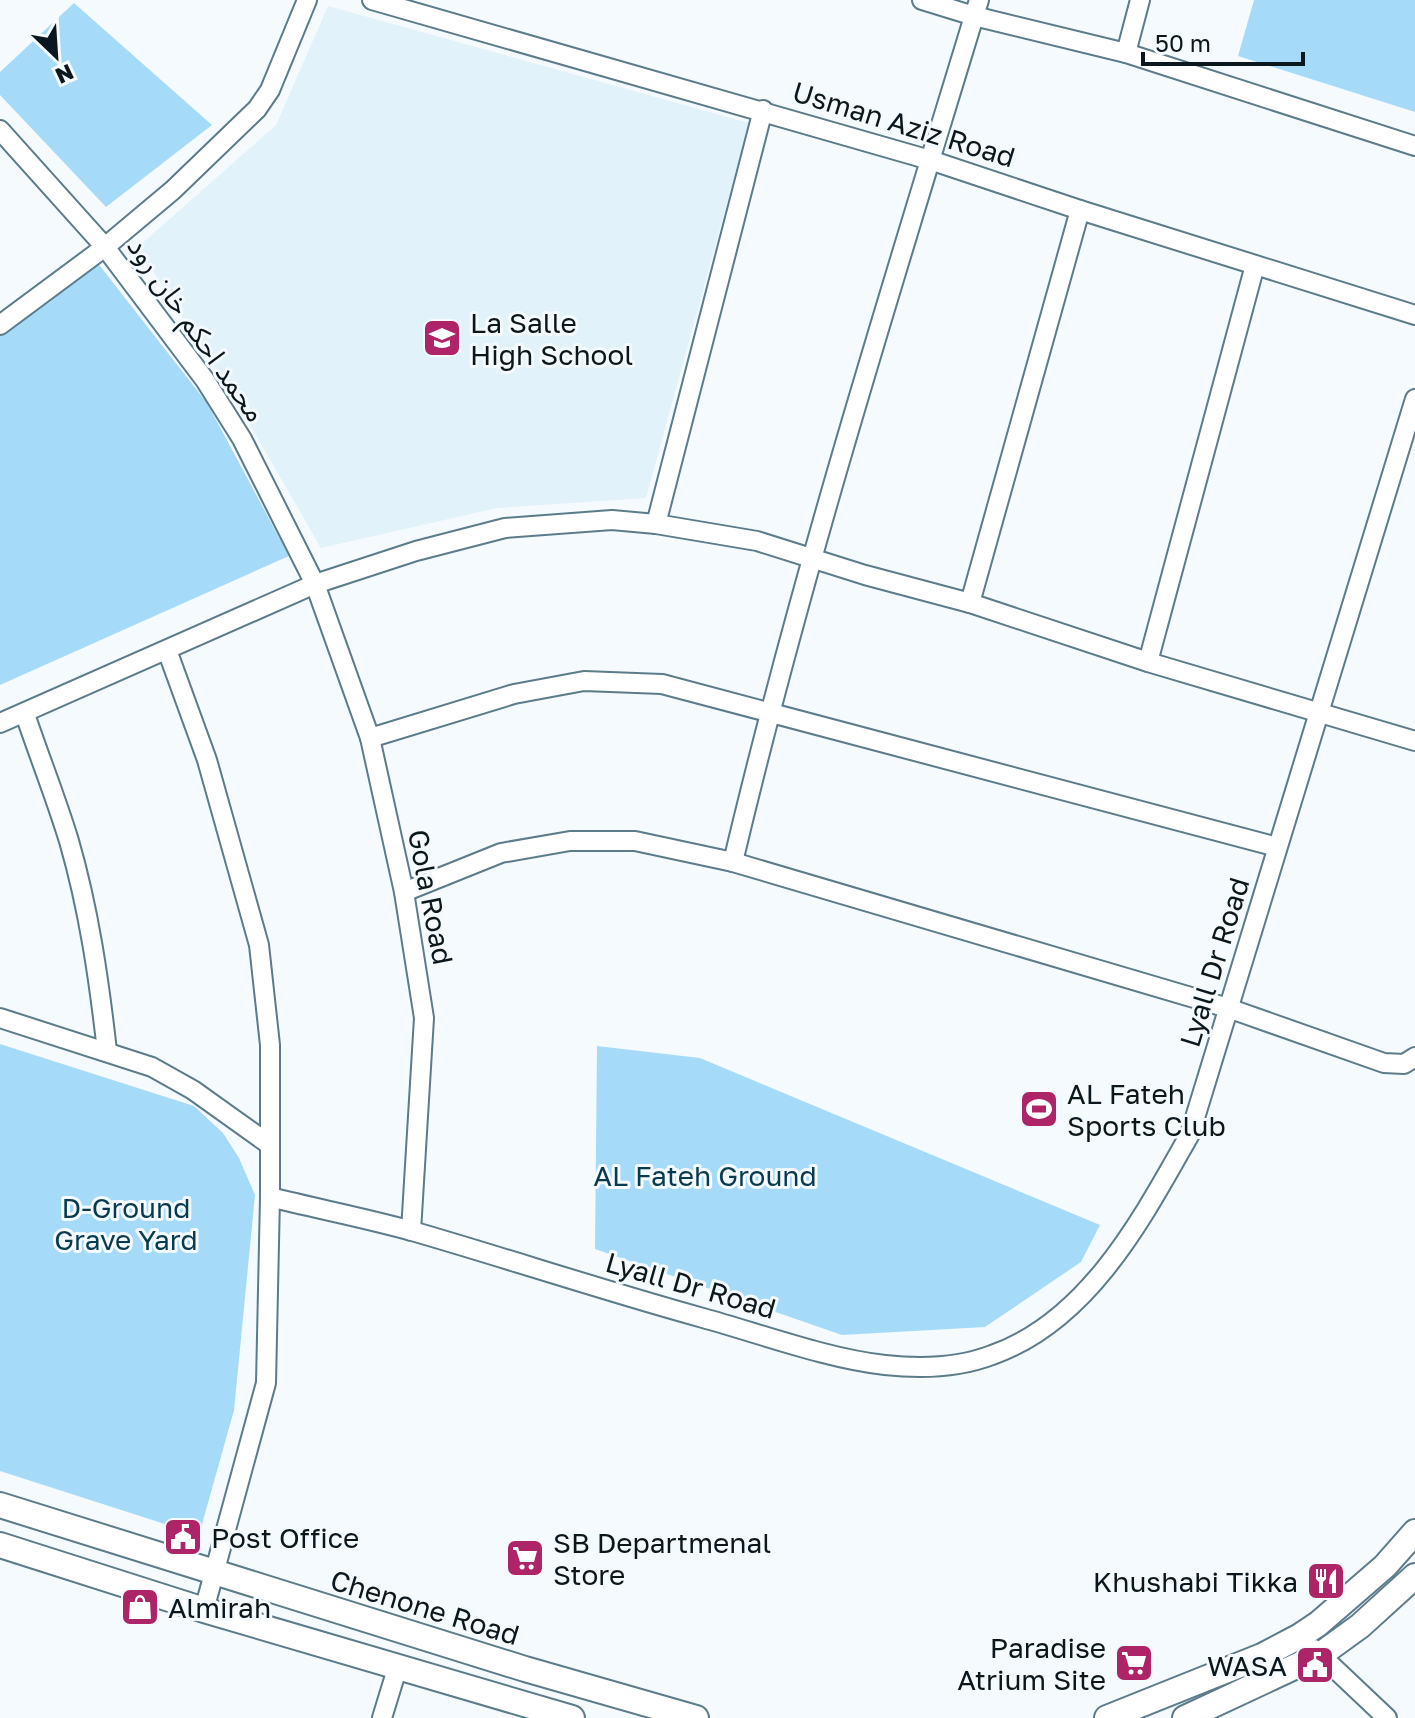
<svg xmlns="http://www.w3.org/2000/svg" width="1415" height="1718" font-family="'Golos Text','Noto Sans Arabic',sans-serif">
  <rect width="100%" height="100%" fill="#f4fafe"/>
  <path fill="#e1f2fb" d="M328 6 749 123 646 498 497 508 321 548 253 430 138 247 276 125Z"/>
  <g fill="#a5dbf8">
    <path d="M1254 0H1415V112L1238 56Z"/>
    <path d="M74 3 212 125 106 207 0 95V72Z"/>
    <path d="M93 257 207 403 289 556 0 685V330Z"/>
    <path d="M0 1044 194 1106 223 1133 239 1158 255 1195 234 1410 199 1535 0 1471Z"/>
    <path d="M597 1046 700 1058 1100 1225 1081 1262 985 1327 842 1335 595 1249Z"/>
  </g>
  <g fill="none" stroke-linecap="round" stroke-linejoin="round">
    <defs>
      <g id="minor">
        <path d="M372 0 930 160 1080 210 1415 315"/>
        <path d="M922 0 974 16 1126 53 1415 146"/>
        <path d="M1126 53 1140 0"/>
        <path d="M0 130 105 247 205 380 242 439 315 584 370 738 404 892 424 1018 411 1231"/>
        <path d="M0 325 105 247 173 190 257 109 270 90 307 0"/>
        <path d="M656 524 763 110"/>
        <path d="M970 603 1080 210"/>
        <path d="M167 650 207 760 259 945 270 1045V1197L266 1383 204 1610"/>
        <path d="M1148 662 1255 265"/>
        <path d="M25 714C39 756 56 798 69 841 89 910 99 980 107 1051"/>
        <path d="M0 723 315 584 416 551 505 528 612 520 656 524 757 541 865 575 970 603 1148 662 1415 741"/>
        <path d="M370 738 514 694 584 681 662 684 1277 847"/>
        <path d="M733 862C802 571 892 286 979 0"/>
        <path d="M404 892 501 853 570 841H635L733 862 1228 1008 1384 1063 1404 1064 1415 1057"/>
        <path d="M0 1018 152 1067 193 1090 270 1145"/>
        <path d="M270 1197C318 1209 365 1218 412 1231 509 1259 605 1291 703 1318 758 1333 828 1359 885 1365 921 1369 958 1368 992 1355 1089 1321 1143 1217 1190 1134L1415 399"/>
        <path d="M1314 1649 1387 1718"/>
        <path d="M382 1718 397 1669"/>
      </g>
      <g id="tertiary">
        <path d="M0 1505 525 1669 696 1718"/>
        <path d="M0 1545 204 1610 572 1718"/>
        <path d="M1107 1718 1262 1656 1300 1636 1318 1624 1385 1566 1415 1532"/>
        <path d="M1185 1718 1320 1655 1360 1626 1415 1576"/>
      </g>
    </defs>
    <use href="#minor" stroke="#5c7b8b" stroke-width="22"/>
    <use href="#tertiary" stroke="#5c7b8b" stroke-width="28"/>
    <use href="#minor" stroke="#fff" stroke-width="18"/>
    <use href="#tertiary" stroke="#fff" stroke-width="24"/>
  </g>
  <defs>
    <symbol id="school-square" viewBox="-11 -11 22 22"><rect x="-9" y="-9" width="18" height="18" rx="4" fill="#ad2568" stroke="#f4fafe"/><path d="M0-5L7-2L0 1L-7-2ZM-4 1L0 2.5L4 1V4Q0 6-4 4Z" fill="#fff"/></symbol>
    <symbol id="stadium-square" viewBox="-11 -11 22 22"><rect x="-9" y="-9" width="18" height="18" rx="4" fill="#ad2568" stroke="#f4fafe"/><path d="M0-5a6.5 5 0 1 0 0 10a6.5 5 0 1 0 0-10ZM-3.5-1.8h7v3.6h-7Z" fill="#fff"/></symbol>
    <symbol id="civic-square" viewBox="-11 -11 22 22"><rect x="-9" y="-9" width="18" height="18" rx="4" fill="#ad2568" stroke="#f4fafe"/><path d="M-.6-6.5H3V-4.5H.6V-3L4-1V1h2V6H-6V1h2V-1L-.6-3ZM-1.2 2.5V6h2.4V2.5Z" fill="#fff"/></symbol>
    <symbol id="supermarket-square" viewBox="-11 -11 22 22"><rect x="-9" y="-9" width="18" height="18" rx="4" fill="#ad2568" stroke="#f4fafe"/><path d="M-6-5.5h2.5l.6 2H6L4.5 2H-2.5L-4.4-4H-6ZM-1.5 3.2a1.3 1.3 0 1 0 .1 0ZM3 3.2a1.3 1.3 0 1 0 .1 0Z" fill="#fff"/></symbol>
    <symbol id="restaurant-square" viewBox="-11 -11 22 22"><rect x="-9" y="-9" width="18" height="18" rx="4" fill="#ad2568" stroke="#f4fafe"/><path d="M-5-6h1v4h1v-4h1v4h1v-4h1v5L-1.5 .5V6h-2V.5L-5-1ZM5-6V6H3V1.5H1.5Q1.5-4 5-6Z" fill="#fff"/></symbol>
    <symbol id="shop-square" viewBox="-11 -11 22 22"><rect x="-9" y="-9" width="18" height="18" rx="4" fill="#ad2568" stroke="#f4fafe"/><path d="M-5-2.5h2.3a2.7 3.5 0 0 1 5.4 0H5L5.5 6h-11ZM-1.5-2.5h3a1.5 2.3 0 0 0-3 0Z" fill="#fff"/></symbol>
  </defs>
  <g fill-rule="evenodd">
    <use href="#school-square" x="420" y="316" width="44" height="44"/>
    <use href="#stadium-square" x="1017" y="1087" width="44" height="44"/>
    <use href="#civic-square" x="161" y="1515" width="44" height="44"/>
    <use href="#supermarket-square" x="503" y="1536" width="44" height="44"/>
    <use href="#restaurant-square" x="1304" y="1559" width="44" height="44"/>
    <use href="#shop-square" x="118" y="1585" width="44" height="44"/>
    <use href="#supermarket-square" x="1112" y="1641" width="44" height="44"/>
    <use href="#civic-square" x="1293" y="1643" width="44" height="44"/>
  </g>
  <g text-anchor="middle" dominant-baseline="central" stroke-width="6" stroke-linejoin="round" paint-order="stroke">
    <g font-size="28" fill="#0b171e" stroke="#f4fafe">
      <text transform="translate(904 124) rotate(17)">Usman Aziz Road</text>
      <text transform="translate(197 329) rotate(55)">محمد احكم خان رود</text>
      <text transform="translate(431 897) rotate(79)">Gola Road</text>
      <text transform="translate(1214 962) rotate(-73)">Lyall Dr Road</text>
      <text transform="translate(691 1285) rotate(16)">Lyall Dr Road</text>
      <text transform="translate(425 1607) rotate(17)">Chenone Road</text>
    </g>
    <g font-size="28" fill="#0b171e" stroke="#f4fafe" text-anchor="start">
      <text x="470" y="322">La Salle<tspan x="470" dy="32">High School</tspan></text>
      <text x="1067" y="1093">AL Fateh<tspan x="1067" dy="32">Sports Club</tspan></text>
      <text x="211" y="1537">Post Office</text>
      <text x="553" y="1542">SB Departmenal<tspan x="553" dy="32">Store</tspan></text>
      <text x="1298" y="1581" text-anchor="end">Khushabi Tikka</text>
      <text x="168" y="1607">Almirah</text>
      <text x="1106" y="1647" text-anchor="end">Paradise<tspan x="1106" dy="32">Atrium Site</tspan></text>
      <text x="1287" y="1665" text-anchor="end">WASA</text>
    </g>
    <g font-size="28" fill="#083b50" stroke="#f4fafe">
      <text x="705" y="1175">AL Fateh Ground</text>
      <text x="126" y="1207">D-Ground<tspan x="126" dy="32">Grave Yard</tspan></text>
    </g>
  </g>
  <g transform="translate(56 56) rotate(155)" stroke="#f4fafe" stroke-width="6" paint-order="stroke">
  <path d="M0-6L14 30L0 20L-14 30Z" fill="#0b171e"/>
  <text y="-12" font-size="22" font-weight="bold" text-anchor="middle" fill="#0b171e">N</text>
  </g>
  <path d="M1143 52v12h160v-12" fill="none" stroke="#0b171e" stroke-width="4"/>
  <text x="1155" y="52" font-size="24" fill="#0b171e" stroke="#f4fafe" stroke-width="6" paint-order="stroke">50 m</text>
</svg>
